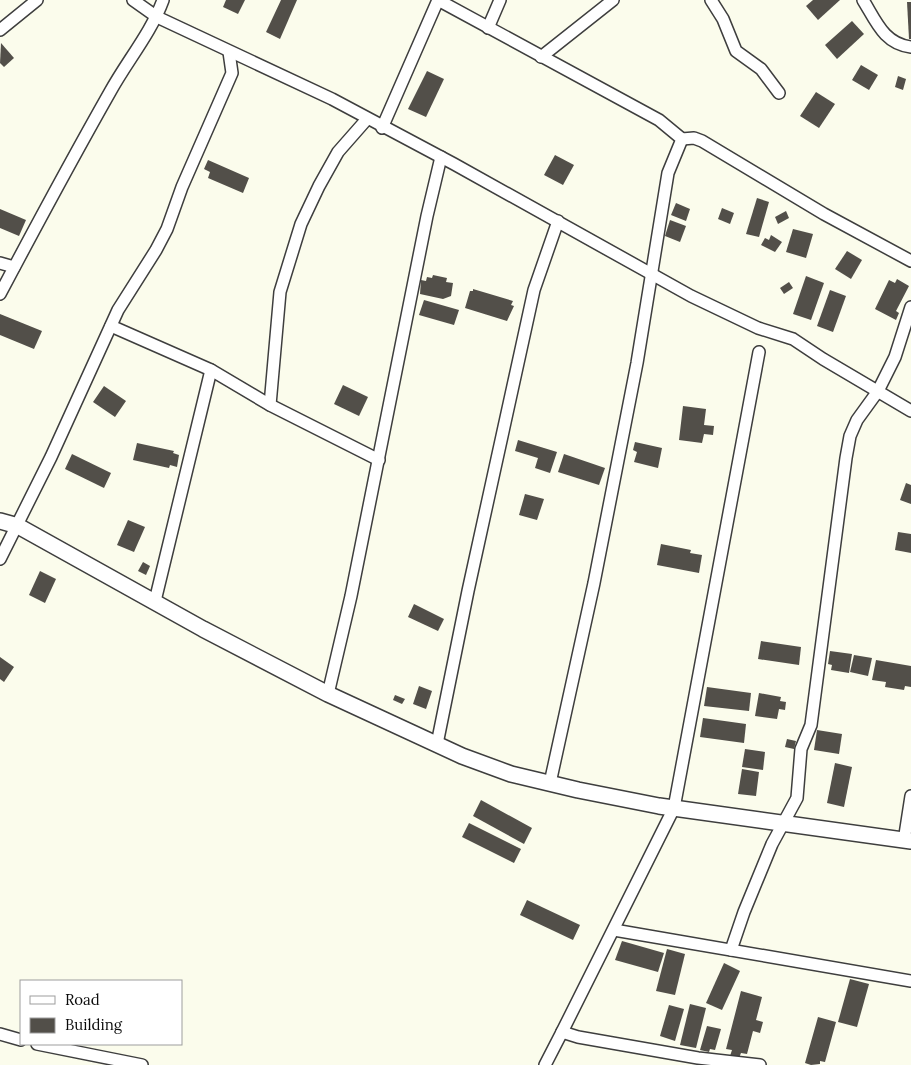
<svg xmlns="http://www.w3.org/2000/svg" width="911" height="1065" font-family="Lora,serif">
  <rect width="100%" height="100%" fill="#fbfcec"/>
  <g fill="#524f49">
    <path d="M226 0H245L238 14 223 7Z"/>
    <path d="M281 0H297L280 39 266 32Z"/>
    <path d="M813 0H840L818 20 806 6Z"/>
    <path d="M907 2H911V39H909Z"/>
    <path d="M852 21 864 34 837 59 825 45Z"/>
    <path d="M1 43 14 58 4 67 0 63Z"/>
    <path d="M861 65 878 75 869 90 852 80Z"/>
    <path d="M427 71 444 79 426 117 408 109Z"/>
    <path d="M898 76 906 79 903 90 895 87Z"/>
    <path d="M816 92 835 104 819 128 800 116Z"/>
    <path d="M555 155 574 165 563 185 544 175Z"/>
    <path d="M208 160 249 178 243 193 208 178 210 172 204 169Z"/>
    <path d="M757 198 769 202 759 237 746 234Z"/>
    <path d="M676 203 690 209 686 221 671 215Z"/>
    <path d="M722 208 734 213 730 224 718 219Z"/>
    <path d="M0 209 26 220 19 236 0 228Z"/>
    <path d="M786 211 789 218 778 224 775 217Z"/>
    <path d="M670 220 686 226 680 242 665 236Z"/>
    <path d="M793 229 813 234 806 258 786 252Z"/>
    <path d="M771 235 782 242 775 252 761 245 765 238 769 240Z"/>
    <path d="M847 251 862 260 851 279 835 269Z"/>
    <path d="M433 275 447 278 446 282 453 283 451 296 443 299 420 294 421 280 426 281 427 277 432 278Z"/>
    <path d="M806 276 824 283 811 320 793 314Z"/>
    <path d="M897 279 909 286 896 311 899 313 896 320 875 309 889 280 895 283Z"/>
    <path d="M789 282 793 288 784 294 780 288Z"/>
    <path d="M473 289 513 301 511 305 514 306 507 321 465 308 470 291H473Z"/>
    <path d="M830 290 846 296 833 332 817 326Z"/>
    <path d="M424 300 459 310 454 325 419 315Z"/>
    <path d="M0 314 42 331 34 349 0 335Z"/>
    <path d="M343 385 368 397 359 416 334 404Z"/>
    <path d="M104 386 126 401 115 417 93 402Z"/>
    <path d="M683 406 706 409 704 425 714 426 713 435 704 434 702 443 679 440Z"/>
    <path d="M518 440 557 452 550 473 535 468 538 458 515 451Z"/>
    <path d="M635 442 662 448 658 468 634 462 637 452 633 450Z"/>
    <path d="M137 443 174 451 173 453 179 455 177 467 170 465 169 468 133 460Z"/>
    <path d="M72 454 111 473 104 488 65 469Z"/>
    <path d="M564 454 605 468 599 485 558 472Z"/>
    <path d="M906 483 911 485V504L900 500Z"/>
    <path d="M525 494 544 499 537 520 519 515Z"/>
    <path d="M128 520 145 527 134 552 117 545Z"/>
    <path d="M898 532 911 534V553L895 550Z"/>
    <path d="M661 544 691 550 690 553 702 555 699 573 657 565Z"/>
    <path d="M143 562 150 566 146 575 138 571Z"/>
    <path d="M40 571 56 579 45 603 29 595Z"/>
    <path d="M414 604 444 619 438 631 408 617Z"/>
    <path d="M761 641 801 647 799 665 758 659Z"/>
    <path d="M830 651 852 654 849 673 831 670 832 665 828 664Z"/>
    <path d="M854 655 872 658 868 676 850 672Z"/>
    <path d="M0 657 14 667 4 682 0 679Z"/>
    <path d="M876 660 911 666V687L905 686 904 690 885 687 886 682 872 680Z"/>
    <path d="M419 686 432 691 426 709 413 704Z"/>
    <path d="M707 687 751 693 749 711 704 706Z"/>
    <path d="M759 693 781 697 780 701 786 702 785 710 779 709 777 719 755 716Z"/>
    <path d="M395 695 405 699 402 704 393 700Z"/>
    <path d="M703 718 746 724 744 743 700 737Z"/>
    <path d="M817 730 842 734 839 754 814 750Z"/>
    <path d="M787 739 796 741 794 749 785 747Z"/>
    <path d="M745 749 765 752 763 770 742 767Z"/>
    <path d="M835 763 852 767 844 807 827 803Z"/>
    <path d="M742 769 759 772 756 796 738 794Z"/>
    <path d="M481 800 532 828 524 844 473 816Z"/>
    <path d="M469 823 521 849 514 863 462 837Z"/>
    <path d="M527 900 580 925 573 940 520 915Z"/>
    <path d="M622 941 664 953 658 972 615 960Z"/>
    <path d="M667 949 685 954 675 995 656 991Z"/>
    <path d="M724 963 740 971 722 1010 706 1003Z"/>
    <path d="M850 979 869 984 857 1027 838 1022Z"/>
    <path d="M741 991 762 997 756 1020 763 1022 760 1033 753 1031 747 1054 741 1053 739 1058 730 1056 732 1050 726 1049Z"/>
    <path d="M690 1004 706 1008 696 1048 680 1045Z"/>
    <path d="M669 1005 684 1009 675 1041 660 1036Z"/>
    <path d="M818 1017 836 1022 825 1062 820 1061V1064L811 1065 805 1063Z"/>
    <path d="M707 1026 721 1029 715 1050 710 1049 709 1052 700 1050Z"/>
  </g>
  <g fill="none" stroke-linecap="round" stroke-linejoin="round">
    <defs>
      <g id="minor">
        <path d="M133 0 157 17 332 99 454 164 691 296 758 328 793 339 823 359 911 411"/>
        <path d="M438 0 659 120 682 139 668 173 637 363 594 583 550 783"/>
        <path d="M711 0 723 19 736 51 761 69 779 93"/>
        <path d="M863 0C876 21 884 44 911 47"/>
        <path d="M488 28 500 0"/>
        <path d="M0 30 37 0"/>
        <path d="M541 57 613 0"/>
        <path d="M382 128 438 0"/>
        <path d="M682 139 694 138 702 141 824 214 911 261"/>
        <path d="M0 263 14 267"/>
        <path d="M0 294C36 226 72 159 110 92 127 61 151 33 163 0"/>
        <path d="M111 326 211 370 270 405 379 460"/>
        <path d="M759 352 674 808 562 1032 578 1037 698 1058 760 1065"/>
        <path d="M270 405 280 292 301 224 319 186 338 152 367 119"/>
        <path d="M0 559 51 457 118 310 156 250 167 229 182 187 232 73 229 52"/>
        <path d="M155 601 211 370"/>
        <path d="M328 694 351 596 427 216 441 157"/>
        <path d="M437 744 468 591 534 290 558 221"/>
        <path d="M904 841 911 796"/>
        <path d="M614 930 911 981"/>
        <path d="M731 950 744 912 772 844 797 798 801 749 811 725 846 458 850 436 857 420 878 391 895 357 911 307"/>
        <path d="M0 1034 21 1040"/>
        <path d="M37 1044 142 1065"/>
        <path d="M545 1065 562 1032"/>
      </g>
      <path id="tertiary" d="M0 521 18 526 203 629 328 694 462 756 511 774 578 790 659 806 911 841"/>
    </defs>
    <use href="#minor" stroke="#3e3e3e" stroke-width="14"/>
    <use href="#tertiary" stroke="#3e3e3e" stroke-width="18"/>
    <use href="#minor" stroke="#fff" stroke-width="11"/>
    <use href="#tertiary" stroke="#fff" stroke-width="15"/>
  </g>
  <rect x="20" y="980" width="162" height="65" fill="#ffffff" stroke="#9d9d9d"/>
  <rect x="30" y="996" width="25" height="8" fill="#ffffff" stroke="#9d9d9d"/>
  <text x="65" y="1005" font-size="15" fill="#0b0b0b">Road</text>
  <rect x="30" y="1018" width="25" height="15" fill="#524f49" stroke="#9d9d9d"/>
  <text x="65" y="1030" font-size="15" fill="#0b0b0b">Building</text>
</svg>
